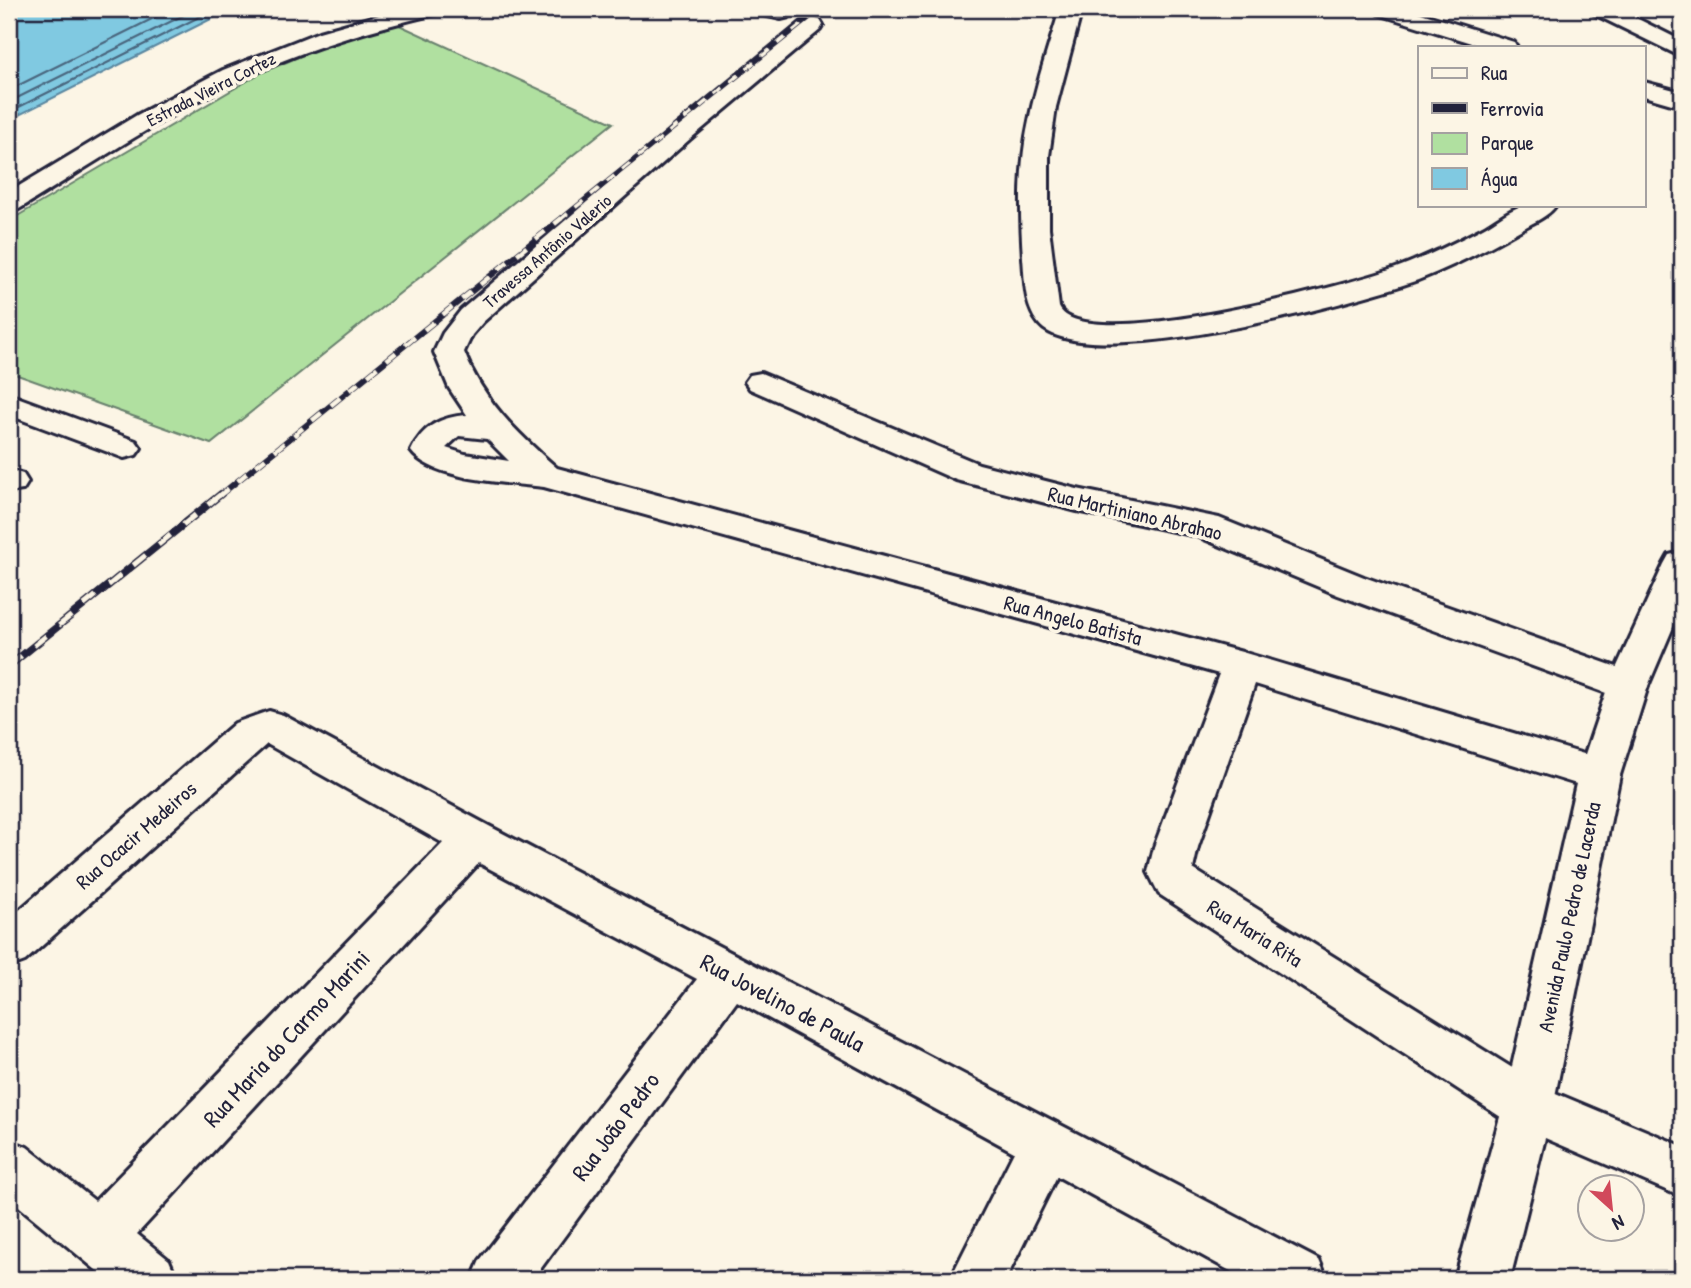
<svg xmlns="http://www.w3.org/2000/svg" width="1691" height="1288" font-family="'Patrick Hand',sans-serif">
  <rect width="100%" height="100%" fill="#fcf5e5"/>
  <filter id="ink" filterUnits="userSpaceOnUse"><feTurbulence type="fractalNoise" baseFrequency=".0143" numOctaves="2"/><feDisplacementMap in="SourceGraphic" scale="14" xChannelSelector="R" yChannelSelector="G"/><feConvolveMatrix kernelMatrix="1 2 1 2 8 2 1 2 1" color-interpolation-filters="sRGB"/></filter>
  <g filter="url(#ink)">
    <path fill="#b0e0a0" stroke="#69816e" stroke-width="2" d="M397 24 613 123 211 444 9 372V221L261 73 340 39Z"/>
    <path fill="#80c9e1" stroke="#5a869f" stroke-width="2" d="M9 9H231L9 120Z"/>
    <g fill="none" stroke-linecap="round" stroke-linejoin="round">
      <g stroke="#48657d" stroke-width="2">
        <path d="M9 90 172 9"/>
        <path d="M9 102 196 9"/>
        <path d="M9 112 215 9"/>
      </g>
      <defs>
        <g id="street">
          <path d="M400 9H438L435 14C376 28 318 45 263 69 177 107 99 160 19 209L9 211V192L137 115 223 70 319 32Z"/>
          <path d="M756 9H790L792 12 789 17 781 19 759 14Z"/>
          <path d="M1060 9H1082L1056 107 1049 156V228L1059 307C1081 357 1351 284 1396 268 1426 257 1455 243 1483 228 1496 221 1511 208 1525 205 1534 203 1547 205 1556 205 1549 216 1534 222 1522 229 1489 248 1454 266 1418 280 1357 302 1083 377 1039 324 1024 306 1025 280 1023 258 1020 212 1019 166 1029 121 1036 83 1049 46 1060 9Z"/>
          <path d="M1375 9H1408L1514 42 1517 47H1484L1378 14Z"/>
          <path d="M1591 9H1618L1682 41V57L1594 14Z"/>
          <path d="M812 18 820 20 823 25 820 30 690 139 483 322 472 335 464 352C483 401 518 434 557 468L1242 652 1614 763 1620 775 1614 787 1599 791 1255 684 1198 847 1193 869 1546 1089 1682 1146V1197L1510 1123 1159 894 1148 872 1154 847 1219 674 544 487C511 483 431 480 411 451 423 426 440 417 467 415L449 388 434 352 443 333 461 310 672 129 804 20ZM459 436 487 439 509 461 465 454 446 448Z"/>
          <path d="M1644 82 1682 92V107L1644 96Z"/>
          <path d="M761 373 979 464 1077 489 1219 518 1364 577 1642 676 1648 686 1642 696 1628 701 1338 595 1197 536 1077 511 956 480 750 389 745 382 750 375Z"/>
          <path d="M9 394 136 441 141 448 136 455 124 458 9 415Z"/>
          <path d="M9 470 23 474 28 482 23 490 9 492Z"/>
          <path d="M269 711 283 715 489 826 1319 1260 1327 1279H1245L1057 1176 1006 1279H950L1014 1152 737 1001 533 1279H472L480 1260 697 979 479 863 137 1234 169 1260 177 1279H107L9 1198V1140L27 1147 95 1201 443 843 267 744 25 961 9 967V919L235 723Z"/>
        </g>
        <path id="secondary" d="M1682 552V606L1648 686 1620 775 1553 1106 1510 1279H1455L1503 1106 1578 775 1608 686 1664 564 1669 555Z"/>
      </defs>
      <use href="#street" stroke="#22223b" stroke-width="6"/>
      <use href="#secondary" stroke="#22223b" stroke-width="6"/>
      <use href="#street" fill="#fcf5e5" fill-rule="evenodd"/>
      <use href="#secondary" fill="#fcf5e5" fill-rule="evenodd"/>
      <defs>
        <path id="rail-far2" d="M560 220 820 9"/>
        <path id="rail-far1" d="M219 496 562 218"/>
        <path id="rail" d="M9 666 221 494"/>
      </defs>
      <use href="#rail-far2" stroke="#22223b" stroke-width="5"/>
      <use href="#rail-far1" stroke="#22223b" stroke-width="6"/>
      <use href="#rail" stroke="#22223b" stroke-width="8"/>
      <use href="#rail-far2" stroke="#fcf5e5" stroke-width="3.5" stroke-dasharray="10" stroke-linecap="butt"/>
      <use href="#rail-far1" stroke="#fcf5e5" stroke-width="4.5" stroke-dasharray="12" stroke-linecap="butt"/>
      <use href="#rail" stroke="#fcf5e5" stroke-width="5" stroke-dasharray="16" stroke-linecap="butt"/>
    </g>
  </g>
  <g text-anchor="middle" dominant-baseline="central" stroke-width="7" stroke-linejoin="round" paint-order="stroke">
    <g font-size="18" fill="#22223b" stroke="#fcf5e5">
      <text transform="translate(211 89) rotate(-27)">Estrada Vieira Cortez</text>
      <text transform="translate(547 251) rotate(-41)">Travessa Antônio Valerio</text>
    </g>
    <g font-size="21" fill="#22223b" stroke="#fcf5e5">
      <text transform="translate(1135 513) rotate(13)">Rua Martiniano Abrahao</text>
      <text transform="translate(1073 620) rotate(15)">Rua Angelo Batista</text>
      <text transform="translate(136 835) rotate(-41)">Rua Ocacir Medeiros</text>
      <text transform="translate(1569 917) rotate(-78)">Avenida Paulo Pedro de Lacerda</text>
      <text transform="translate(1255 933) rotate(32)">Rua Maria Rita</text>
    </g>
    <g font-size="24" fill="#22223b" stroke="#fcf5e5">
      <text transform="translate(783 1002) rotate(28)">Rua Jovelino de Paula</text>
      <text transform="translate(286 1038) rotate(-47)">Rua Maria do Carmo Marini</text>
      <text transform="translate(615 1126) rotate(-53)">Rua João Pedro</text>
    </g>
  </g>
  <rect width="1691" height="1288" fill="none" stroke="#fcf5e5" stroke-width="35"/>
  <rect x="18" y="18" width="1656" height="1253" fill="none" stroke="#22223b" stroke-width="2.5" filter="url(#ink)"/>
  <rect x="1418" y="46" width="228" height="161" fill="#fcf5e5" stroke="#a5a1a1" stroke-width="2"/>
  <rect x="1432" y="68" width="35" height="10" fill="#fcf5e5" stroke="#a5a1a1" stroke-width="2"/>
  <text x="1481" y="80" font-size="21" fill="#22223b">Rua</text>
  <rect x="1432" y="103" width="35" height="10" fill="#22223b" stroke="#a5a1a1" stroke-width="2"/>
  <text x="1481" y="116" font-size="21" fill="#22223b">Ferrovia</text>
  <rect x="1432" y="133" width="35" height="21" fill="#b0e0a0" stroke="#a5a1a1" stroke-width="2"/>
  <text x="1481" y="150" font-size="21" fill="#22223b">Parque</text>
  <rect x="1432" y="168" width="35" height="21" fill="#80c9e1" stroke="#a5a1a1" stroke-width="2"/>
  <text x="1481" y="186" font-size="21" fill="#22223b">Água</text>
  <g transform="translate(1611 1208) rotate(153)"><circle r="33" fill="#fcf5e5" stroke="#a5a1a1" stroke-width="2"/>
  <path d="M0-5L12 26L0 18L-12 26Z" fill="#d1495b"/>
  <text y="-10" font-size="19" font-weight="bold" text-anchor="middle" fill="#22223b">N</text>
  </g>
</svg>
